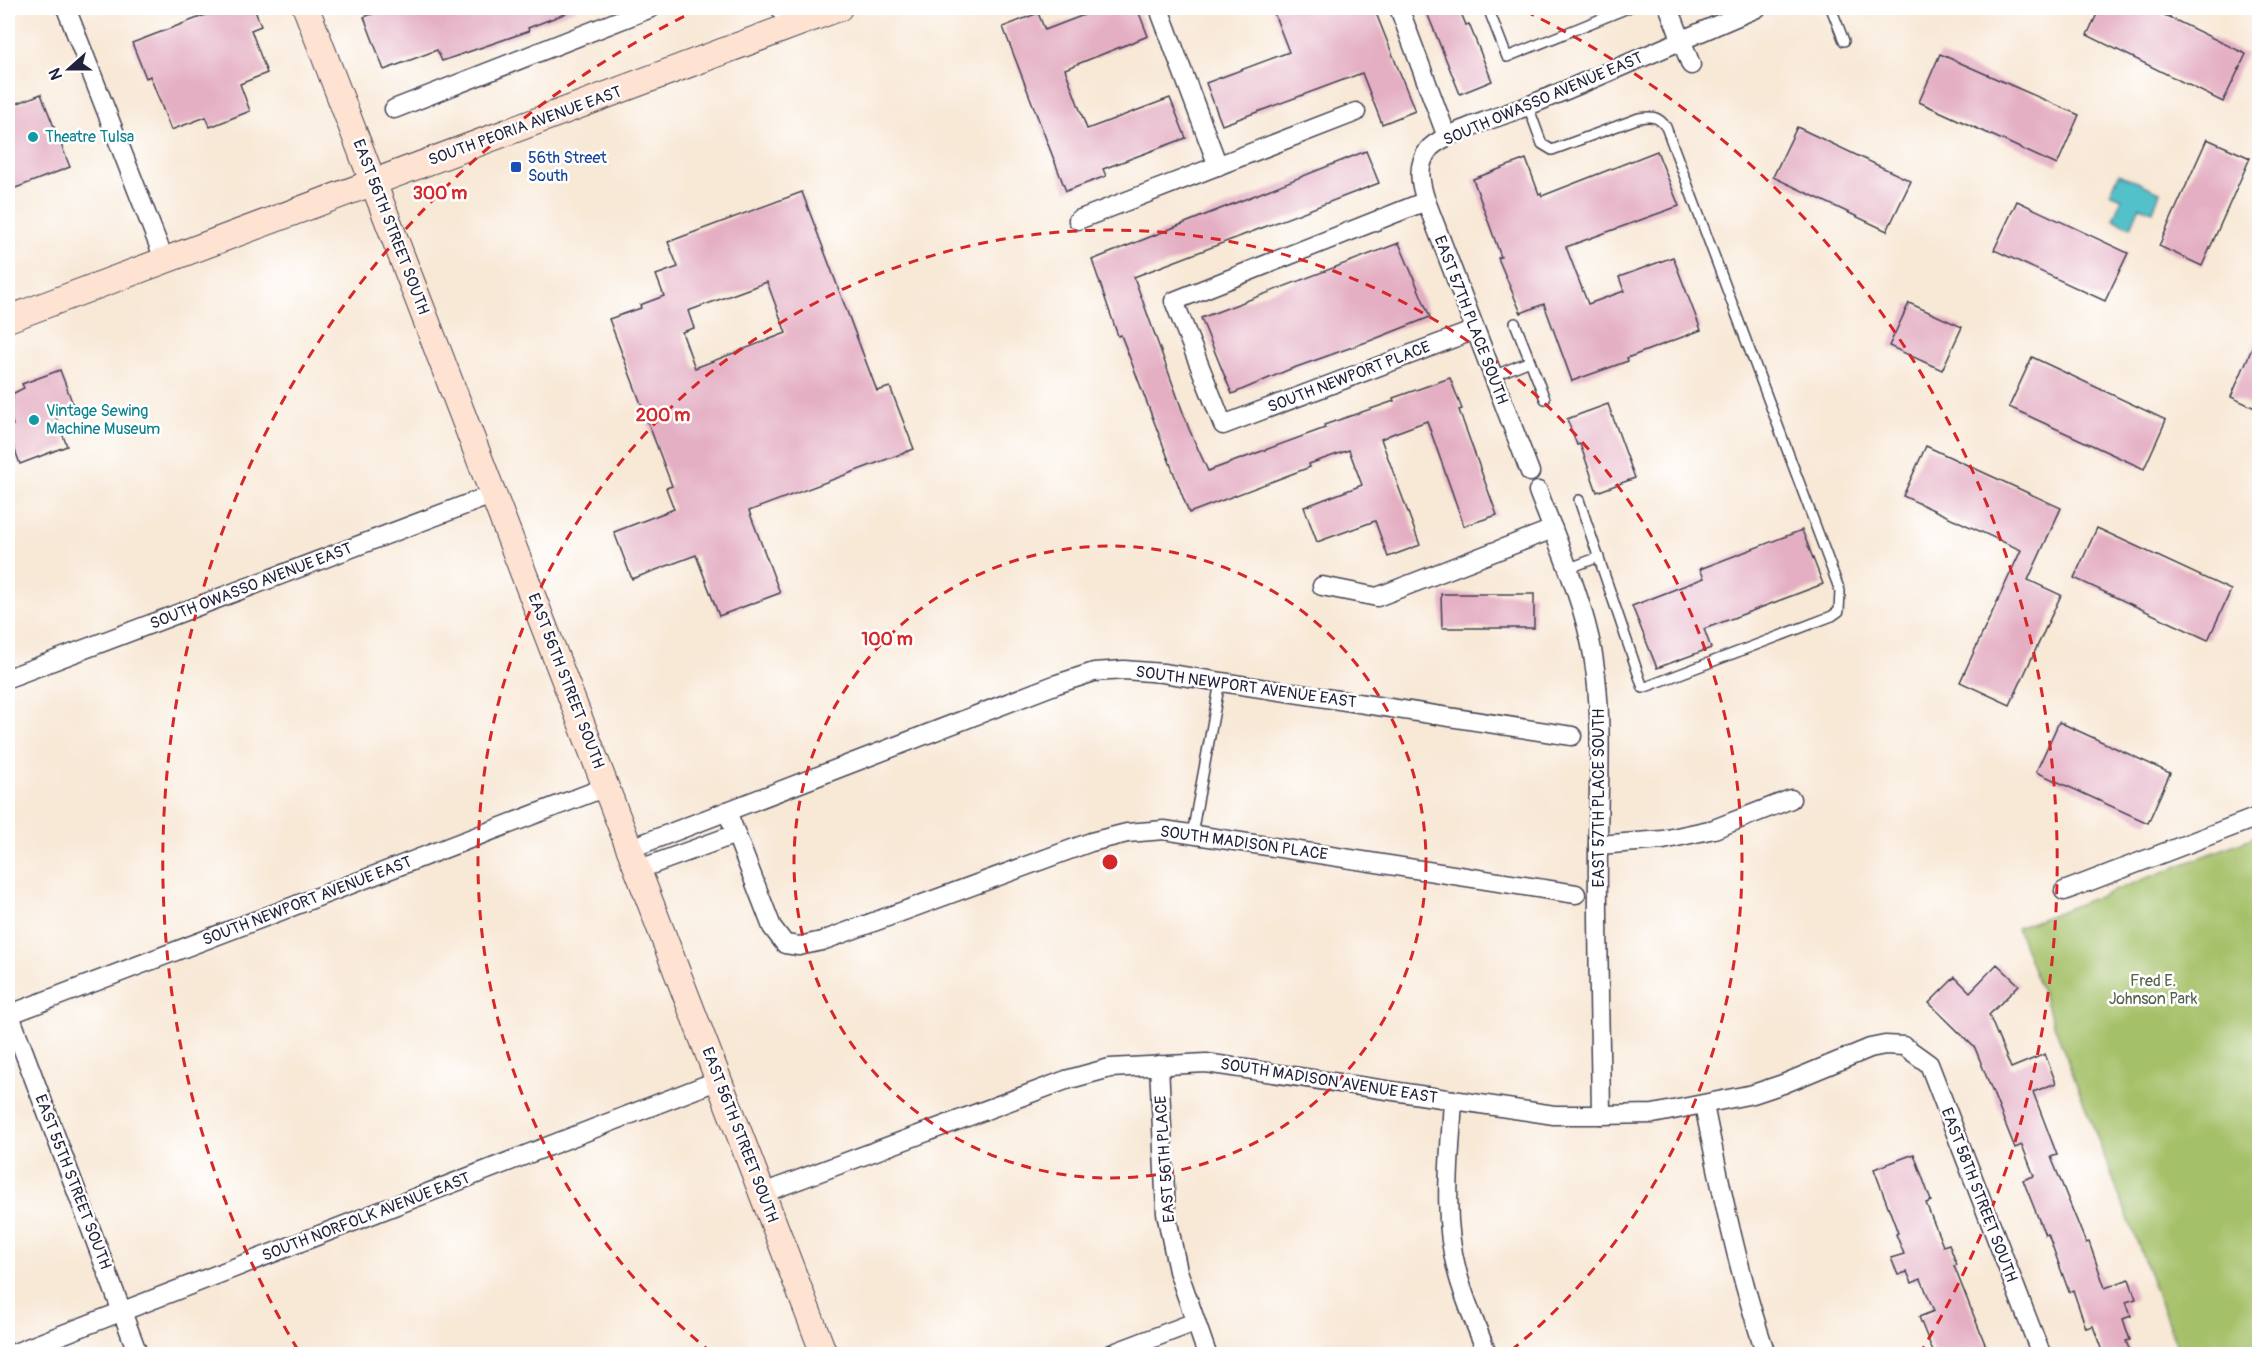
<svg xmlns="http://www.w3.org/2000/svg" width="2267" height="1362" font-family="Pangolin,sans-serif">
  <rect width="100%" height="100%" fill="#fff"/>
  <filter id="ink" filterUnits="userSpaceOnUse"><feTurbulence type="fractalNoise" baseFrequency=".0167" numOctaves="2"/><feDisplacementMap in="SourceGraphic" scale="12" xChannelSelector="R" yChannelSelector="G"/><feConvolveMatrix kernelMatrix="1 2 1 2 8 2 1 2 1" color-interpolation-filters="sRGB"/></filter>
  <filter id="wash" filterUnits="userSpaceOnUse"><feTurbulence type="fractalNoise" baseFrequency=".008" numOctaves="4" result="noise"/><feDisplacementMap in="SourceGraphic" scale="24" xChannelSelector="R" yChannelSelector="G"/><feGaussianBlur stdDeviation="1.35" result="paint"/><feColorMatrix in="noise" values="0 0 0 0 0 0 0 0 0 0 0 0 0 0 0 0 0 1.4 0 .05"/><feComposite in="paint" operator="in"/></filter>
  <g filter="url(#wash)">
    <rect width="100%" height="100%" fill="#f8e8d6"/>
    <path fill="#a4c067" stroke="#637151" stroke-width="1.5" d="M2259 835V1354H2180L2017 928Z"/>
    <path fill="#53c1ca" stroke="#3a7282" stroke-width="1.5" d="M2119 174 2160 192 2153 211 2140 206 2131 227 2113 219 2122 198 2110 193Z"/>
    <g id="blocks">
      <g fill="#e4afc3" fill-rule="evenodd">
        <path d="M224 8H254L261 26 251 30 267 73 240 84 250 111 210 127 206 117 171 130 150 76 146 78 132 43Z"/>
        <path d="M388 8H577V9L528 28 529 31 442 61 437 50 384 70 364 17Z"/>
        <path d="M1102 8H1137L1148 36 1065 69 1087 129 1170 98 1186 138 1103 169 1106 176 1066 191 1003 27 1038 13 1045 30Z"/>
        <path d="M1272 8H1374L1415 111 1382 124 1362 73 1222 125 1206 83 1289 52Z"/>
        <path d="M1425 8H1459L1466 25 1469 24 1492 81 1460 94Z"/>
        <path d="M2100 8H2150L2246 54 2223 102 2087 35Z"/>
        <path d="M1940 54 2079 115 2057 165 1919 102Z"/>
        <path d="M41 94 70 167 8 191V107Z"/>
        <path d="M1797 127 1911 181 1887 231 1773 177Z"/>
        <path d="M2207 139 2250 158 2202 266 2159 246Z"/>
        <path d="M1366 151 1379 183 1134 277 1189 429 1208 471 1325 428 1324 425 1394 401 1393 398 1450 378 1462 409 1459 410 1497 515 1464 526 1427 421 1392 434 1381 439 1420 545 1388 557 1375 521 1317 542 1304 507 1362 485 1349 450 1309 464 1310 467 1189 513 1121 335 1118 336 1092 260Z"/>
        <path d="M1657 151 1679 206 1566 247 1588 304 1624 291 1619 277 1673 257 1701 330 1627 358 1628 361 1572 381 1544 304 1521 313 1498 258 1501 257 1473 179 1526 159 1539 194 1541 193 1542 196Z"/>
        <path d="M802 192 877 391 890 387 914 449 749 511 780 593 719 616 696 555 632 579 614 532 674 509 666 488 672 486 609 319 641 308 640 305 664 296 656 275 678 267 668 242ZM767 282 786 333 695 368 682 332 694 328 688 311Z"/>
        <path d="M2017 201 2128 253 2105 301 1994 250Z"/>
        <path d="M1399 243 1430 317 1372 340 1288 370 1232 394 1201 318Z"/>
        <path d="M1909 303 1962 327 1942 370 1889 346Z"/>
        <path d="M2259 332V410L2231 397Z"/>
        <path d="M2032 357 2166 420 2144 469 2009 407Z"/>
        <path d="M60 370 74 407 55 415 67 446 20 464 8 431V427L13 425 8 410V400L13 398 12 394 24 388 22 384Z"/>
        <path d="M1608 404 1635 478 1597 492 1580 444 1577 445 1567 419Z"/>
        <path d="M1926 446 2061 508 2028 580 2061 595 2010 705 1960 682 2021 550 1903 496Z"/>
        <path d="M2097 528 2231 590 2208 640 2074 578Z"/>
        <path d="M1802 530 1823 584 1704 629 1711 648 1657 668 1632 606 1704 578 1700 569Z"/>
        <path d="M1441 594H1534V628H1442Z"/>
        <path d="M2059 722 2170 773 2148 823 2036 772Z"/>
        <path d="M1997 964 2019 985 1989 1015 2011 1068 2045 1054 2056 1083 2033 1092 2057 1155 2051 1157 2086 1243 2089 1242 2105 1288 2129 1279 2136 1299 2126 1302 2131 1316 2123 1319 2130 1340 2126 1341 2131 1354H2103L2093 1326 2086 1328 2073 1290 2069 1292 2048 1234 2045 1235 2023 1180 2034 1176 2022 1145 2015 1148 1975 1048 1929 1003 1955 977 1970 992Z"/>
        <path d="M1914 1154 1931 1201 1926 1203 1943 1246 1949 1244 1957 1265 1954 1266 1989 1354H1934L1919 1317 1934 1311 1921 1279 1912 1283 1907 1272 1898 1275 1891 1258 1904 1254 1896 1234 1898 1233 1874 1169Z"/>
      </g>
    </g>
  </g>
  <g filter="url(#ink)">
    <use href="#blocks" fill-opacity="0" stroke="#424052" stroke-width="1.5"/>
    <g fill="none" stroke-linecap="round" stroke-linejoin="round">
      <defs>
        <g id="lane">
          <path d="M1488 8 1507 57 1628 8"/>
          <path d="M1831 8 1844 41"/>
          <path d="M1528 106 1542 144 1552 150 1639 118C1652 116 1658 116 1666 127L1840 591 1839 611 1832 616 1643 688 1579 500"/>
          <path d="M1515 323 1545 399"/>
          <path d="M1493 376 1530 361"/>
          <path d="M1567 569 1599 557"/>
          <path d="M1192 834 1220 682"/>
        </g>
        <g id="street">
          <path d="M66 8 164 259"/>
          <path d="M781 8 788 27"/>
          <path d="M1162 8 1161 14 1218 166"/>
          <path d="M1399 8 1447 137"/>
          <path d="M1669 8 1691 65"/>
          <path d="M394 109 651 8"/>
          <path d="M1426 201 1174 301 1223 425 1475 330"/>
          <path d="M1078 220 1356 112"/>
          <path d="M1530 472 1426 201C1420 183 1416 166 1429 149 1444 132 1507 115 1530 105 1606 74 1681 40 1757 8"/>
          <path d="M1538 491C1558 544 1583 599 1593 655 1604 721 1598 780 1598 846 1597 935 1600 1025 1601 1115"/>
          <path d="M1322 586 1377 597 1553 529"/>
          <path d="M8 678 494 494"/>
          <path d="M727 811 772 927 785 944 799 946 822 941 1091 842 1127 833 1164 830 1576 894"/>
          <path d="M1598 845 1663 840 1714 829 1791 799"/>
          <path d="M629 849 1057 684 1094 672 1124 670 1163 673 1572 736"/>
          <path d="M637 870 736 834"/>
          <path d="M2064 891 2260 816"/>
          <path d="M8 1010 138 1354"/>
          <path d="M8 1015 606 787"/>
          <path d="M1159 1065 1166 1213 1178 1271 1207 1354"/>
          <path d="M1453 1100C1450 1156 1442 1216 1457 1271 1464 1299 1477 1327 1487 1354"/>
          <path d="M1704 1105C1721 1189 1738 1273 1766 1354"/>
          <path d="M763 1193 1066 1080 1110 1068 1206 1063 1554 1115H1601L1653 1114 1753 1094 1783 1084 1870 1048 1885 1045 1904 1046 1929 1064 2041 1354"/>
          <path d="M12 1354 719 1080"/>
          <path d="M1111 1354 1195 1322"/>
        </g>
        <g id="secondary">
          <path d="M306 8 824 1354"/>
          <path d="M8 319 839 8"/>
        </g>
      </defs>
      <use href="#lane" stroke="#424052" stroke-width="12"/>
      <use href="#street" stroke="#424052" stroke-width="21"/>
      <use href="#secondary" stroke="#424052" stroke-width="28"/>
      <use href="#lane" stroke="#fff" stroke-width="9"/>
      <use href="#street" stroke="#fff" stroke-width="18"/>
      <use href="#secondary" stroke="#fee3d2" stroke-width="26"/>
    </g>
  </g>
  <g fill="none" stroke="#d62828" stroke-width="3" stroke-dasharray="10 8">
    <circle cx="1110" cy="862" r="316"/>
    <path d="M712 1353A632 632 0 1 1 1508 1353"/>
    <path d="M298 1350A947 947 0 0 1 695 11M1525 11A947 947 0 0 1 1922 1350"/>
  </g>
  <g fill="#0f9aa8" stroke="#fff" stroke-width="2">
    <circle cx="33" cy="137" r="6"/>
    <circle cx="34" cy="420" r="6"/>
  </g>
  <rect fill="#1a4fb4" stroke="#fff" stroke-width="2" x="510" y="161" width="12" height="12" rx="3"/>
  <g text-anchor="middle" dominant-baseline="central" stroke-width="5" stroke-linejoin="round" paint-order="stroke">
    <g font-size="16" fill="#22223b" stroke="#fff">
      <text transform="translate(1543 99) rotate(-23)">SOUTH OWASSO AVENUE EAST</text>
      <text transform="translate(525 126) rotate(-20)">SOUTH PEORIA AVENUE EAST</text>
      <text transform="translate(391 227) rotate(69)">EAST 56TH STREET SOUTH</text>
      <text transform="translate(1471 320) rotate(69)">EAST 57TH PLACE SOUTH</text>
      <text transform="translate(1349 377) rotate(-21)">SOUTH NEWPORT PLACE</text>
      <text transform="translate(251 586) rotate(-21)">SOUTH OWASSO AVENUE EAST</text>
      <text transform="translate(566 681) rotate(69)">EAST 56TH STREET SOUTH</text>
      <text transform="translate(1246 687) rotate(8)">SOUTH NEWPORT AVENUE EAST</text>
      <text transform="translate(1599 798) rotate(-90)">EAST 57TH PLACE SOUTH</text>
      <text transform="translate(1244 843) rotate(8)">SOUTH MADISON PLACE</text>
      <text transform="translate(307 901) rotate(-21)">SOUTH NEWPORT AVENUE EAST</text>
      <text transform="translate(1329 1081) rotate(9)">SOUTH MADISON AVENUE EAST</text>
      <text transform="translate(740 1135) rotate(69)">EAST 56TH STREET SOUTH</text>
      <text transform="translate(1165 1159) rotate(-94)">EAST 56TH PLACE</text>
      <text transform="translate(73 1182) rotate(69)">EAST 55TH STREET SOUTH</text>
      <text transform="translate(1979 1195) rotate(69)">EAST 58TH STREET SOUTH</text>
      <text transform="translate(366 1217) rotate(-21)">SOUTH NORFOLK AVENUE EAST</text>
    </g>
    <g font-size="16" fill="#0d838f" stroke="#fff" text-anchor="start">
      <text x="45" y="137">Theatre Tulsa</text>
      <text x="46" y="411">Vintage Sewing<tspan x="46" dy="18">Machine Museum</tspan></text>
    </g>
    <g font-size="16" fill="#164399" stroke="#fff" text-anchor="start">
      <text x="528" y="158">56th Street<tspan x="528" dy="18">South</tspan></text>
    </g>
    <g font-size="16" fill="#56614d" stroke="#fff">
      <text x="2153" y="981">Fred E.<tspan x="2153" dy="18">Johnson Park</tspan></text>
    </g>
  </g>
  <circle cx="1110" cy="862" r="9" fill="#d62828" stroke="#fff" stroke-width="3"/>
  <g font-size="18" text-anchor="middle" font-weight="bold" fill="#d62828" stroke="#fff" stroke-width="5" stroke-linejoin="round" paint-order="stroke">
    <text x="440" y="199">300 m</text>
    <text x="663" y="421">200 m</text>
    <text x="887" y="645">100 m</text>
  </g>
  <rect width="2267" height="1362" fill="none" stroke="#fff" stroke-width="30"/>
  <g transform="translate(69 69) rotate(249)" stroke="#ffffff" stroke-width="4.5" paint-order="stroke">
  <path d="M0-4.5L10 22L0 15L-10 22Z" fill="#22223b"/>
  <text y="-9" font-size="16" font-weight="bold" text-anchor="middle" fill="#22223b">N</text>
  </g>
</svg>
